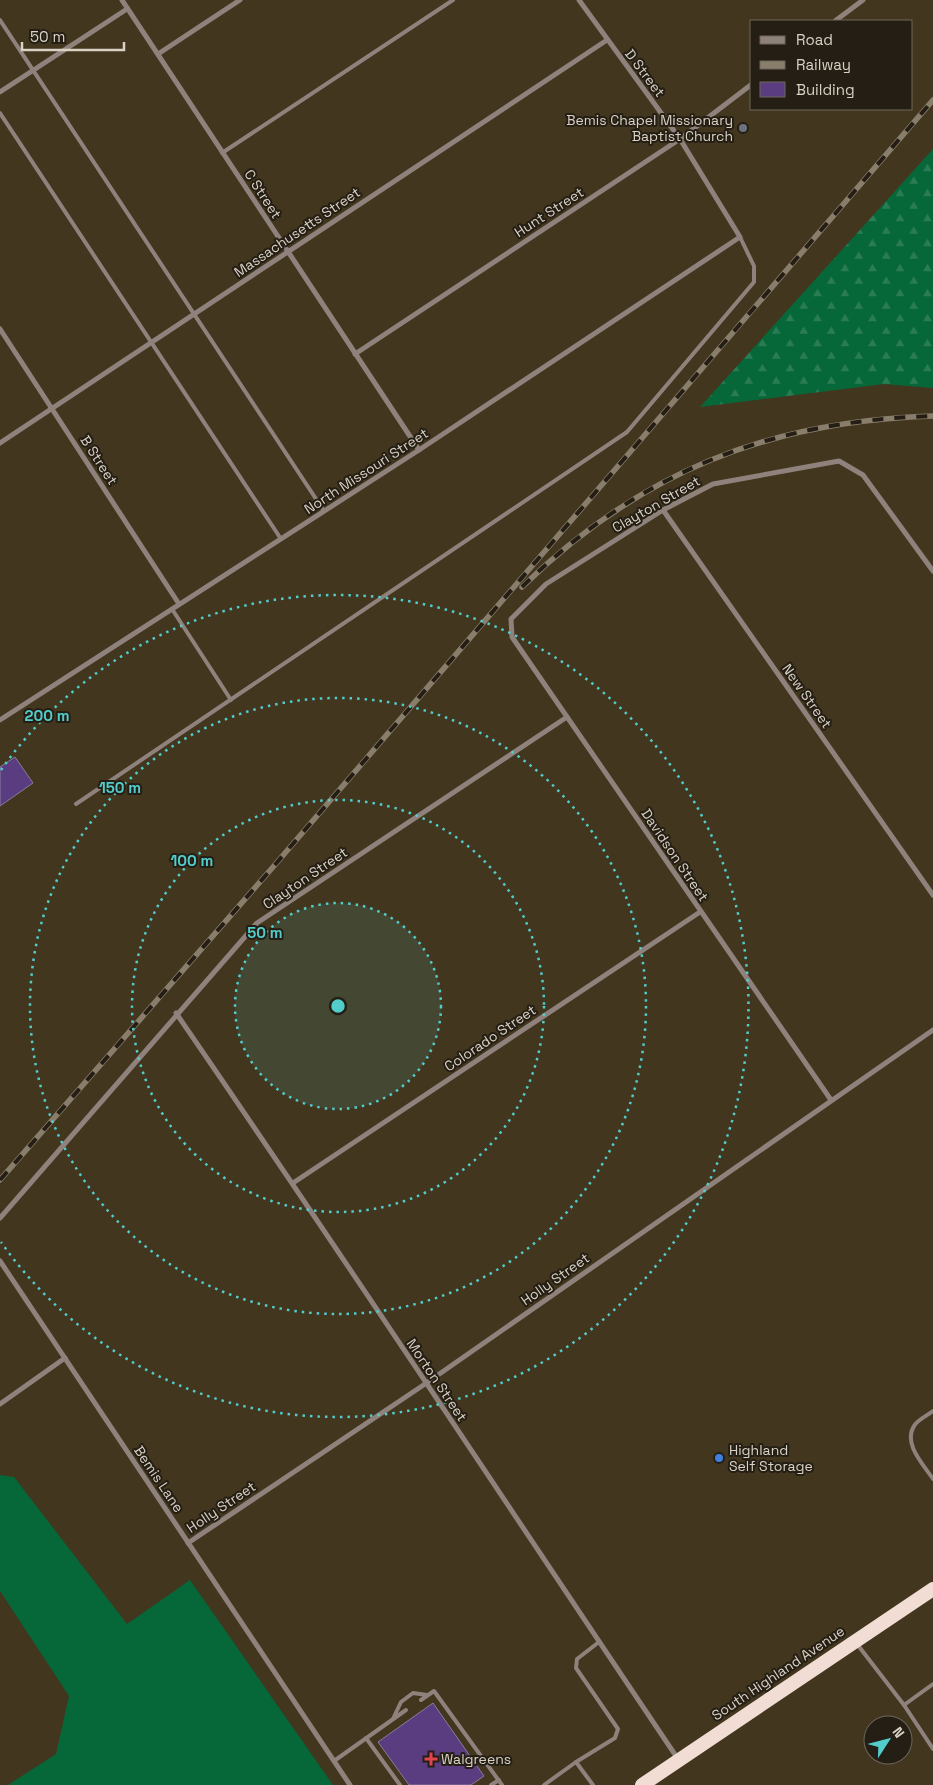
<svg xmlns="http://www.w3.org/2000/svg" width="933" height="1785" font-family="'Space Grotesk',sans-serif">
  <defs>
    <pattern id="forest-firs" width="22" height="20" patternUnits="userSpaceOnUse" patternTransform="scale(1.25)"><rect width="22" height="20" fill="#066739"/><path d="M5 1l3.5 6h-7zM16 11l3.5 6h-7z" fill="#2a7c54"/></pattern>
  </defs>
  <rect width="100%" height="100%" fill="#42361e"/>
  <path fill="#066739" d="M0 1475 14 1477 127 1624 190 1580 333 1785H8L56 1754 69 1696 0 1591Z"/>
  <path fill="url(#forest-firs)" d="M933 149V388L884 384 700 407Z"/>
  <g fill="#5a3c81" stroke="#887e99">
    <path d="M15 757 33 783 0 806V767Z"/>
    <path d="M433 1703 484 1776 471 1785H409L378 1742Z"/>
  </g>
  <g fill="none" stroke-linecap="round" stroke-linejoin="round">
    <g stroke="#8f827c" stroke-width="4">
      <path d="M0 20 324 511"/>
      <path d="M0 113 281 539"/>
      <path d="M222 153 453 0"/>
      <path d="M172 609 231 700"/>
      <path d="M76 804 627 432 754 282V266L740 237"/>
      <path d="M933 1411C928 1415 917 1420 914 1426 903 1444 923 1464 933 1479"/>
      <path d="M857 1644 904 1705 933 1684"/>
      <path d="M421 1700 434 1691 502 1785"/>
      <path d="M904 1705 933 1749"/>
      <path d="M393 1719 401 1702 413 1693 427 1695"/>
      <path d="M366 1738 400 1785"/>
      <path d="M334 1761 406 1710"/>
      <path d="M491 1785 499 1780"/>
      <path d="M544 1785 576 1762"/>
      <path d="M593 1785 576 1762 615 1738 618 1729 576 1668 577 1659 599 1642"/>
    </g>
    <g stroke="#8f827c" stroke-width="5">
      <path d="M122 0 419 450"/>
      <path d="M835 21 863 0"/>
      <path d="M158 54 240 0"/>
      <path d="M0 92 127 9"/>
      <path d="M0 329 179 604"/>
      <path d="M355 354 680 139 752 84"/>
      <path d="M0 443 607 40"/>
      <path d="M663 510 933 895"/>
      <path d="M0 720 419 450 740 237 680 139 579 0"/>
      <path d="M176 1013C346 1260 511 1511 678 1759"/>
      <path d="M831 1100 512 637 511 619 546 584 663 510 713 484 839 461 863 475 933 571"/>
      <path d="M293 1183 700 912"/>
      <path d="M0 1218 257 923 567 717"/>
      <path d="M0 1261 350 1785"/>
      <path d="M0 1404 65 1358"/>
      <path d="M188 1543 425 1384 933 1030"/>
    </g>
    <path stroke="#f1ddd4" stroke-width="14" d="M642 1785 933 1589"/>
    <defs>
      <g id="rail">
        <path d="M522 587C640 472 769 421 933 416"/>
        <path d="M0 1180 273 867 933 100"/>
      </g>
    </defs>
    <use href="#rail" stroke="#897e6c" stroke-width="5.5"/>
    <use href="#rail" stroke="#241e14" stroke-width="4" stroke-dasharray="11" stroke-linecap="butt"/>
  </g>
  <circle cx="338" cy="1006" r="103" fill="#52cdcc" fill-opacity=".12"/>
  <g fill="none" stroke="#52cdcc" stroke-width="2.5" stroke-dasharray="2.5 5">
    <circle cx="338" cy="1006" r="103"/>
    <circle cx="338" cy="1006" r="206"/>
    <circle cx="338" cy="1006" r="308"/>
    <path d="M1 770A411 411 0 1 1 1 1242"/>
  </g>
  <circle fill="#6b7280" stroke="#241e14" stroke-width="2" cx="743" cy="128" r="5"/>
  <circle fill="#3f7fe0" stroke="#241e14" stroke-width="2" cx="719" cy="1458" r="5"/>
  <path fill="#e0444e" stroke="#241e14" stroke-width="2" d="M428.5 1751.5h5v5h5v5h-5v5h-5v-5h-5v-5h5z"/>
  <g text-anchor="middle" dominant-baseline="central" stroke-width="4" stroke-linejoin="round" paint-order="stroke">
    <g font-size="14" fill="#d9d1c4" stroke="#241e14">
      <text transform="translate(645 73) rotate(53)">D Street</text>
      <text transform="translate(263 194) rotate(57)">C Street</text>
      <text transform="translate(549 212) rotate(-33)">Hunt Street</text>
      <text transform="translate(297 232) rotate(-34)">Massachusetts Street</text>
      <text transform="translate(99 460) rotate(57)">B Street</text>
      <text transform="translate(366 471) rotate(-33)">North Missouri Street</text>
      <text transform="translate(656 504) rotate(-30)">Clayton Street</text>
      <text transform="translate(807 696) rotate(55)">New Street</text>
      <text transform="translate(675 855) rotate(56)">Davidson Street</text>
      <text transform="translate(305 878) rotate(-34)">Clayton Street</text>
      <text transform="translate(490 1038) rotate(-34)">Colorado Street</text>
      <text transform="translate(555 1279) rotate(-35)">Holly Street</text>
      <text transform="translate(437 1380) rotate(56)">Morton Street</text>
      <text transform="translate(159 1479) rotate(56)">Bemis Lane</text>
      <text transform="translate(221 1507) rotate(-34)">Holly Street</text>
      <text transform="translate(778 1673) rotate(-34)">South Highland Avenue</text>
    </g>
    <g font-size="14" fill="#d9d1c4" stroke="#241e14" text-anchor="start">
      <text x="733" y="120" text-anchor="end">Bemis Chapel Missionary<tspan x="733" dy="16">Baptist Church</tspan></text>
      <text x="729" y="1450">Highland<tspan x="729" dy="16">Self Storage</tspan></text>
      <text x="441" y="1759">Walgreens</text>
    </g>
  </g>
  <circle cx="338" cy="1006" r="8" fill="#52cdcc" stroke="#241e14" stroke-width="2.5"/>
  <g font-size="15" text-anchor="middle" font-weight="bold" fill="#52cdcc" stroke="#241e14" stroke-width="4" stroke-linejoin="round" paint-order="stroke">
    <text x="47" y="721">200 m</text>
    <text x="120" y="793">150 m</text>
    <text x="192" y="866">100 m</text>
    <text x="265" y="938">50 m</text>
  </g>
  <rect x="750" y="20" width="162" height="90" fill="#241e14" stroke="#6c665a"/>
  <rect x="760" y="36" width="25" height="8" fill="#8f827c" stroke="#6c665a"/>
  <text x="796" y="45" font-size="15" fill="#d9d1c4">Road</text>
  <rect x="760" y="61" width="25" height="8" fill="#897e6c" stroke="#6c665a"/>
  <text x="796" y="70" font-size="15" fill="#d9d1c4">Railway</text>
  <rect x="760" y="82" width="25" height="15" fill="#5a3c81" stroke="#6c665a"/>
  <text x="796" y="95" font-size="15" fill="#d9d1c4">Building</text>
  <g transform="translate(888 1740) rotate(54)"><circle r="24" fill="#241e14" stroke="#6c665a"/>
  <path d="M0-4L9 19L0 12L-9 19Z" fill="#52cdcc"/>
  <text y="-8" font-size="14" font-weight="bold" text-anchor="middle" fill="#d9d1c4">N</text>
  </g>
  <path d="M22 42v8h102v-8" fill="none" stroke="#d9d1c4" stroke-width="2.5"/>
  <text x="30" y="42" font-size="15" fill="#d9d1c4" stroke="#241e14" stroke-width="4" paint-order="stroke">50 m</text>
</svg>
